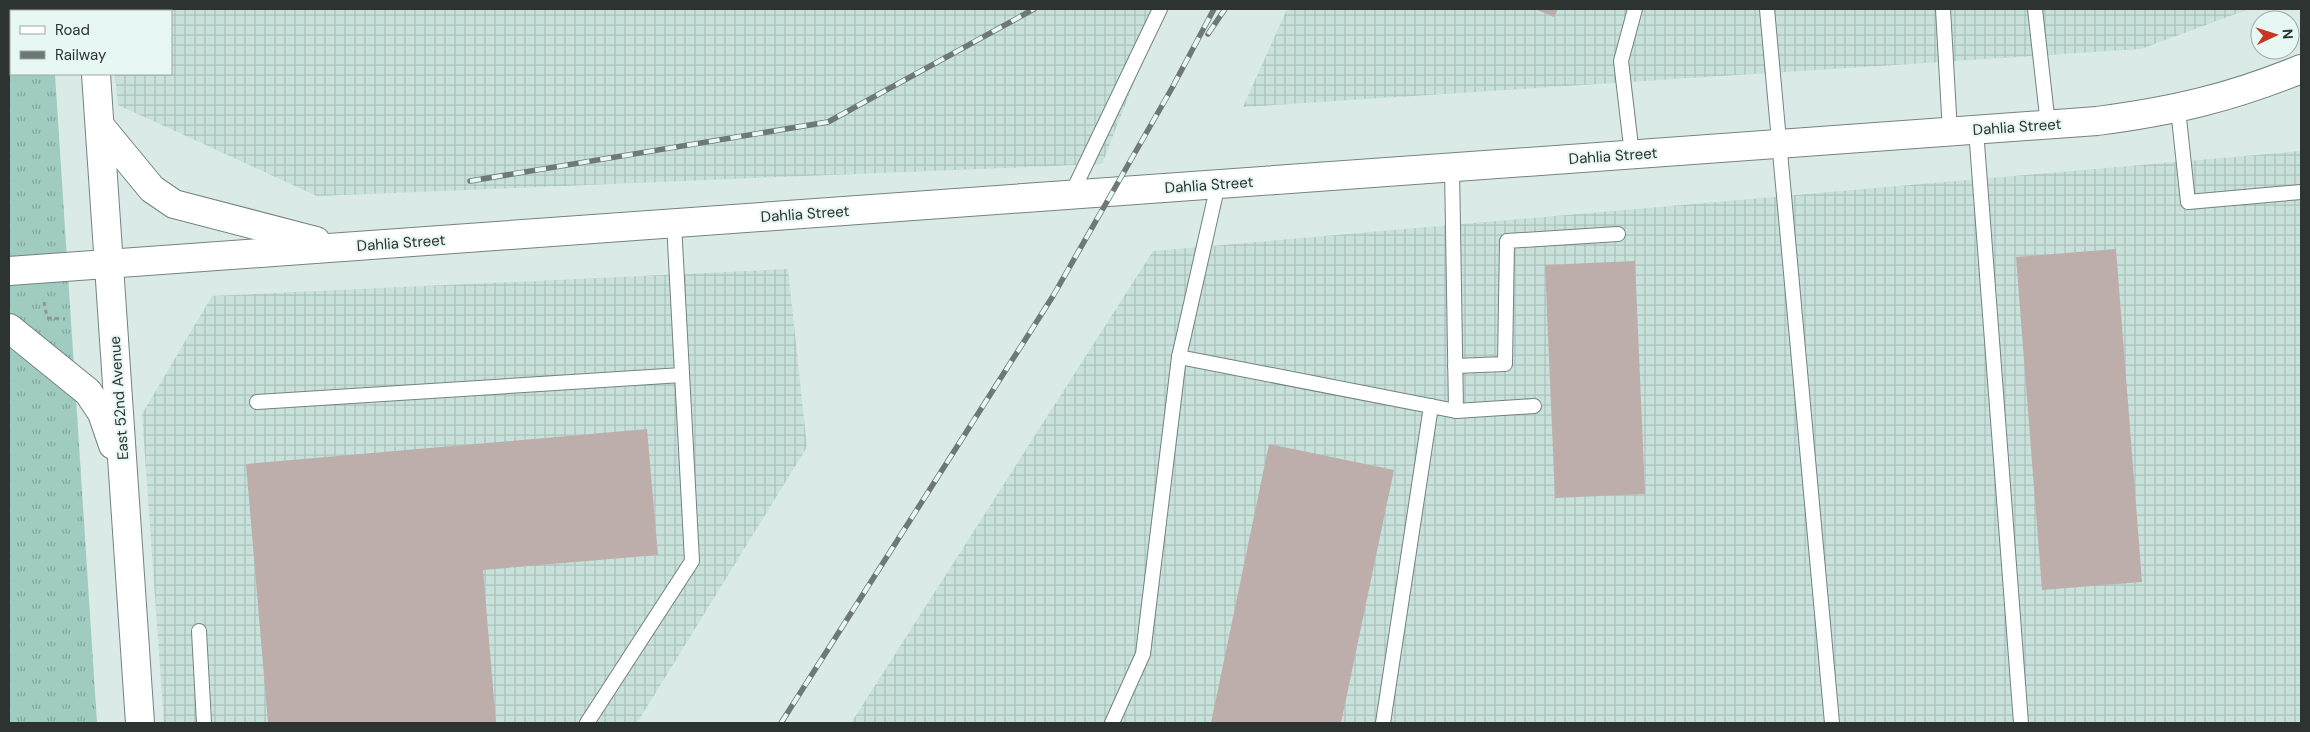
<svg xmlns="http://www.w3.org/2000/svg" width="2310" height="732" font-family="'DM Sans',sans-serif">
  <defs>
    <pattern id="industrial-grid" width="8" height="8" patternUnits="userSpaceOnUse" patternTransform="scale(1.25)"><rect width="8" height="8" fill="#c8e1da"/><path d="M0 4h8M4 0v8" fill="none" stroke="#acc2bc"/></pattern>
    <pattern id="grass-tufts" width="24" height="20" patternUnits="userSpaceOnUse" patternTransform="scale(1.25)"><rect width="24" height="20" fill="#9fcbc0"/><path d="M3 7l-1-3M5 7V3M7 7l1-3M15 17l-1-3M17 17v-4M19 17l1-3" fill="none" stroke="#82a59d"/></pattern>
  </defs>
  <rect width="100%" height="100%" fill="#daeae6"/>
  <g fill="url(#industrial-grid)">
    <path d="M110 9H1163L1102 164 317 196 118 105 115 74H171V11H111Z"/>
    <path d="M1287 9H2249L2141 49 1243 107Z"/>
    <path d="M2301 151V723H851L1153 251Z"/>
    <path d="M788 269 807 447 637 723H164L142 414 212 296Z"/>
  </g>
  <path fill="url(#grass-tufts)" d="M9 9H51V11H11V74H55L97 723H9Z"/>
  <g fill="#bdaeab">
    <path d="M1535 9H1558L1554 17Z"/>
    <path d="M2116 249 2142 582 2042 590 2016 257Z"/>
    <path d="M1635 261 1645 494 1555 498 1545 265Z"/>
    <path d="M647 429 658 555 483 570 496 723H268L246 464Z"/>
    <path d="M1269 444 1394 470 1341 723H1211Z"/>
  </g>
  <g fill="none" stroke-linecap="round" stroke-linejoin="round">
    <defs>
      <g id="lane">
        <path d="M1767 9 1832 723"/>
        <path d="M1943 9 1950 132"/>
        <path d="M2035 9 2048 125"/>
        <path d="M2178 109 2188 202 2301 192"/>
        <path d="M1976 130 2021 723"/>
        <path d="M1632 155 1621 61 1635 9"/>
        <path d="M1218 184 1179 357 1456 411 1452 168"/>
        <path d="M1071 195 1160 9"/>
        <path d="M1455 366 1505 364 1507 241 1618 234"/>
        <path d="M257 402 682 375"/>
        <path d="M1456 411 1534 406"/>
        <path d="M199 631 204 723"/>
        <path d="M587 723 692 561 674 223"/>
        <path d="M1112 723 1143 654 1179 357"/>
        <path d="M1383 723 1431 406"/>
      </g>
      <g id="secondary">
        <path d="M90 9 91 11"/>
        <path d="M96 74 140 723"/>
        <path d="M100 126 152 189 174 204 316 241"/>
        <path d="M9 271 2097 121C2173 111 2230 98 2301 69"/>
        <path d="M9 328 88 392 102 413 113 445"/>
      </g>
    </defs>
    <use href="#lane" stroke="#74837f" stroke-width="16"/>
    <use href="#secondary" stroke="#74837f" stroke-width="30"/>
    <g stroke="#8d9895" stroke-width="3" stroke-dasharray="4 4" stroke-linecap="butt">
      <path d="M44 302 47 317"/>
      <path d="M47 318 65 319"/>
    </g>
    <use href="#lane" stroke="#fff" stroke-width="14"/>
    <use href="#secondary" stroke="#fff" stroke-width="28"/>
    <defs>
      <g id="rail">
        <path d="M1208 34 1225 9"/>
        <path d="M470 181 828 122 1034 9"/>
        <path d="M781 723 1053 296 1172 88 1214 9"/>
      </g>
    </defs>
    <use href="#rail" stroke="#6e7875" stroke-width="5.5"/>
    <use href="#rail" stroke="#e7f7f3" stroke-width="4" stroke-dasharray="11" stroke-linecap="butt"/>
  </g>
  <g text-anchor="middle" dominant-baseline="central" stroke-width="4" stroke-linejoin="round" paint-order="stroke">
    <g font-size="15" fill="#2d3331" stroke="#e7f7f3">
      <text transform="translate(2017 127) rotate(-4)">Dahlia Street</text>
      <text transform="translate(1613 156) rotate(-4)">Dahlia Street</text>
      <text transform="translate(1209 185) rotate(-4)">Dahlia Street</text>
      <text transform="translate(805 214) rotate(-4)">Dahlia Street</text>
      <text transform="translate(401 243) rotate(-4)">Dahlia Street</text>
      <text transform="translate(119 398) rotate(-94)">East 52nd Avenue</text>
    </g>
  </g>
  <rect width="2310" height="732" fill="none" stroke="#2d3331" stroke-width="20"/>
  <rect x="10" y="10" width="162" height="65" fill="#e7f7f3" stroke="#9da9a5"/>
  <rect x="20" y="26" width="25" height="8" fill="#ffffff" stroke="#9da9a5"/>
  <text x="55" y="35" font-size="15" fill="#2d3331">Road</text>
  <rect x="20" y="51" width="25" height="8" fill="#6e7875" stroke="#9da9a5"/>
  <text x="55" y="60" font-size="15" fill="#2d3331">Railway</text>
  <g transform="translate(2275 35) rotate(86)"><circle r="24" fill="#e7f7f3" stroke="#9da9a5"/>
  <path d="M0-4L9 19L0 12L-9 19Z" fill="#c43824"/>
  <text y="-8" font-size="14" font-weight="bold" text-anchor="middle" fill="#2d3331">N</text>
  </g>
</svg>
